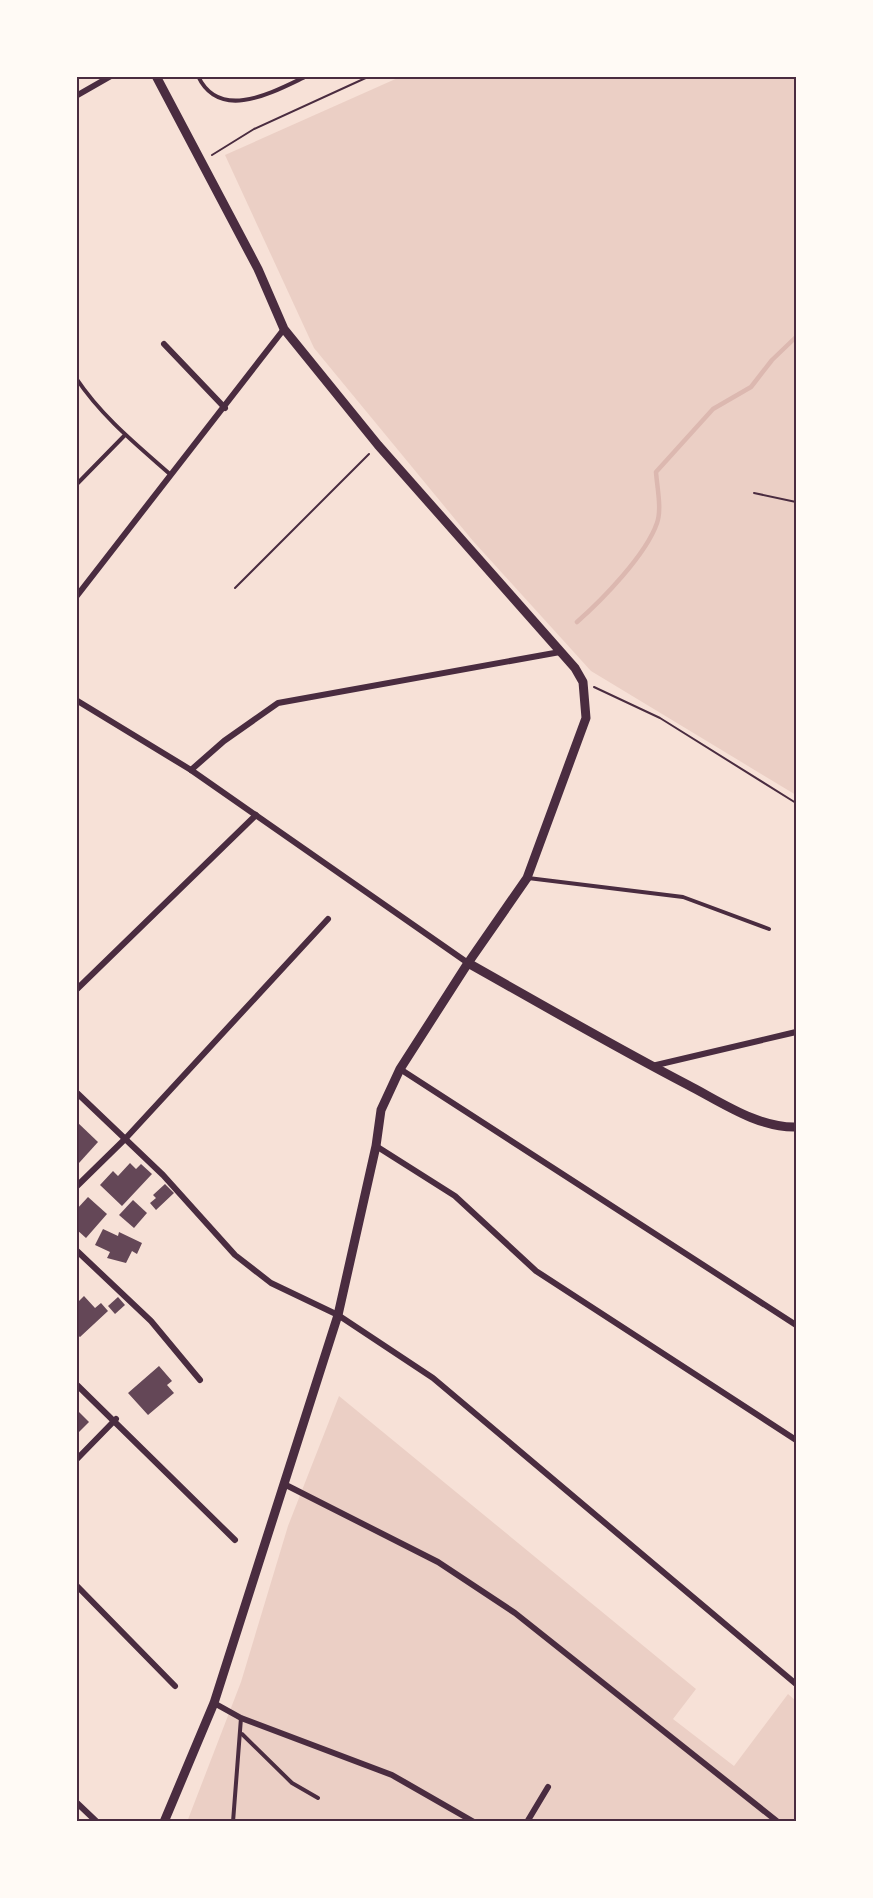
<svg xmlns="http://www.w3.org/2000/svg" width="873" height="1898" font-family="'Work Sans',sans-serif">
  <rect width="100%" height="100%" fill="#f7e1d7"/>
  <g fill="#ebcfc5">
    <path d="M400 77H796V795L591 671 473 541 314 348 225 155Z"/>
    <path d="M339 1396 696 1689 673 1719 734 1766 788 1694 796 1701V1821L187 1822 241 1682 288 1526Z"/>
  </g>
  <g fill="none" stroke-linecap="round" stroke-linejoin="round">
    <path stroke="#dcb8b0" stroke-width="4.5" d="M577 622C602 600 646 555 657 523 662 509 657 487 656 472L713 409 751 387 772 360 796 337"/>
  </g>
  <g fill="#644757">
    <path d="M76 1121 98 1142 79 1163 76 1160Z"/>
    <path d="M130 1163 136 1169 141 1164 152 1174 122 1206 100 1185 113 1171 118 1176Z"/>
    <path d="M165 1184 174 1193 156 1210 150 1203 156 1198 153 1195Z"/>
    <path d="M88 1197 107 1214 86 1238 76 1229V1210Z"/>
    <path d="M133 1200 147 1213 134 1228 119 1215Z"/>
    <path d="M103 1229 118 1236 119 1232 142 1243 137 1254 132 1251 126 1263 107 1258 110 1252 95 1245Z"/>
    <path d="M84 1296 95 1308 101 1303 108 1311 80 1337 76 1334V1304Z"/>
    <path d="M118 1297 125 1305 115 1314 108 1306Z"/>
    <path d="M159 1366 172 1381 167 1385 174 1393 148 1415 128 1393Z"/>
    <path d="M79 1412 89 1422 76 1435V1415Z"/>
  </g>
  <g fill="none" stroke-linecap="round" stroke-linejoin="round">
    <g stroke="#4a2c40" stroke-width="2">
      <path d="M212 155 254 129 370 76"/>
      <path d="M754 493 796 502"/>
      <path d="M235 588 369 454"/>
      <path d="M594 687 660 718 796 803"/>
    </g>
    <g stroke="#4a2c40" stroke-width="4">
      <path d="M198 76C220 123 275 91 307 76"/>
      <path d="M76 378C102 417 137 445 171 475"/>
      <path d="M76 485 125 435"/>
      <path d="M528 878 683 897 769 929"/>
      <path d="M242 1734 292 1783 318 1798"/>
      <path d="M233 1822 241 1718"/>
    </g>
    <g stroke="#4a2c40" stroke-width="6">
      <path d="M76 96 111 76"/>
      <path d="M164 344 225 408"/>
      <path d="M76 597 284 329"/>
      <path d="M76 700 191 770 468 963"/>
      <path d="M191 770 224 741 278 703 560 652"/>
      <path d="M76 990 256 815"/>
      <path d="M652 1066 796 1032"/>
      <path d="M400 1069 796 1325"/>
      <path d="M76 1092 163 1175 235 1255 271 1283 338 1315 433 1378 796 1684"/>
      <path d="M376 1146 455 1196 536 1271 796 1440"/>
      <path d="M76 1187 126 1138 328 919"/>
      <path d="M76 1250 151 1321 200 1380"/>
      <path d="M76 1384 235 1540"/>
      <path d="M76 1460 116 1419"/>
      <path d="M284 1484 438 1562 515 1613 778 1822"/>
      <path d="M76 1585 175 1686"/>
      <path d="M214 1703 241 1718 392 1775 474 1822"/>
      <path d="M76 1802 97 1822"/>
      <path d="M527 1822 548 1787"/>
    </g>
    <g stroke="#4a2c40" stroke-width="9">
      <path d="M156 76 258 269 284 329 378 445 575 668 583 682 586 718 527 878 468 963 400 1069 381 1110 376 1146 338 1315 214 1703 164 1822"/>
      <path d="M468 963C541 1004 613 1046 688 1085 721 1102 758 1128 796 1127"/>
    </g>
  </g>
  <rect width="873" height="1898" fill="none" stroke="#fffaf5" stroke-width="156"/>
  <rect x="78" y="78" width="717" height="1742" fill="none" stroke="#4a2c40" stroke-width="2"/>
</svg>
